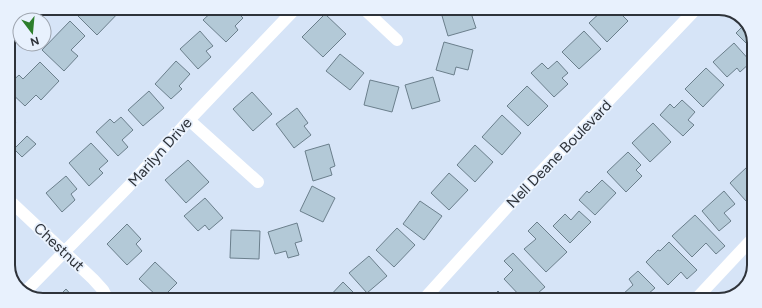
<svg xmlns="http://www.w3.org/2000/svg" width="762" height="308" font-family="Figtree,sans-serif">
  <rect width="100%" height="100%" fill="#d6e4f7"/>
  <g fill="#b3c9d7" stroke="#6b7f8c">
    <path d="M84 8H123L97 35 77 15Z"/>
    <path d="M215 9H234L243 18 235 26 238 30 226 42 203 20Z"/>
    <path d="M440 9 470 10 476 28 448 36Z"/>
    <path d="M603 10H617L628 21 607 42 589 23Z"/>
    <path d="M325 14 346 34 323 57 302 37Z"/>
    <path d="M70 21 85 36 71 50 78 56 64 71 42 50Z"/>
    <path d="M747 22 754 40V51L736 33Z"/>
    <path d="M200 31 213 46 206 51 211 57 198 69 180 49Z"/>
    <path d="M584 31 601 49 579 69 562 52Z"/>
    <path d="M444 42 473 50 468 70 456 67 454 75 436 70Z"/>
    <path d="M734 43 751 62 740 72 737 68 727 77 713 62Z"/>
    <path d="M340 54 364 73 350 90 326 71Z"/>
    <path d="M176 61 190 74 179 86 182 89 171 99 155 84Z"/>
    <path d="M557 61 568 73 562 78 568 84 554 97 531 73 542 63 548 69Z"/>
    <path d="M40 62 59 81 41 100 36 95 25 106 8 90V85L19 75 23 79Z"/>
    <path d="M706 68 724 85 703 107 685 89Z"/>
    <path d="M433 77 440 101 412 109 405 85Z"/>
    <path d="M370 80 399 87 392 112 364 105Z"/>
    <path d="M527 86 548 106 528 126 507 106Z"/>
    <path d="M149 91 164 108 143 126 128 110Z"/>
    <path d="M252 92 272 114 253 131 233 109Z"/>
    <path d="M682 100 695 112 688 120 694 125 683 136 660 115 670 104 674 108Z"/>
    <path d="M8 106 14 112 10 116 16 123 8 131Z"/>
    <path d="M297 108 308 123 304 126 311 135 294 148 276 124Z"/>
    <path d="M502 115 521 133 502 155 482 137Z"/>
    <path d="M121 117 133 130 122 140 128 147 118 156 96 132 110 119 114 123Z"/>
    <path d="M653 123 671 142 650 162 632 143Z"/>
    <path d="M27 136 36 144 22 157 14 149Z"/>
    <path d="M91 143 108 161 99 169 103 173 89 186 69 163Z"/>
    <path d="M329 144 335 166 330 168 332 175 313 181 305 151Z"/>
    <path d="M475 145 493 162 475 182 457 165Z"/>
    <path d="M628 152 641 165 636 170 642 176 626 192 607 172Z"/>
    <path d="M188 160 209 182 186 203 165 180Z"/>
    <path d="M747 167 753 173 752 195 746 201 730 183Z"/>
    <path d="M449 173 468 190 449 210 431 193Z"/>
    <path d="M66 176 77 189 71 194 75 200 62 212 46 193Z"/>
    <path d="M602 180 616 193 595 215 579 200 587 191 589 193Z"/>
    <path d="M312 186 335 198 323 222 300 211Z"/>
    <path d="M724 191 735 204 724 213 731 221 719 231 702 211Z"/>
    <path d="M205 198 223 218 209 230 205 225 198 231 184 216Z"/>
    <path d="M420 201 442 216 424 240 403 224Z"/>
    <path d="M579 211 591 222 570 243 553 226 565 214 571 220Z"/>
    <path d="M695 215 725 246 716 254 706 243 692 257 672 236Z"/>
    <path d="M537 222 567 252 546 272 524 249 536 239 528 231Z"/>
    <path d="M297 223 302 241 295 243 299 255 288 258 286 251 275 254 268 232Z"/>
    <path d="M127 224 141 239 136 244 142 251 127 265 107 244Z"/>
    <path d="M397 228 415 245 394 267 376 250Z"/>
    <path d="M231 230 260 231 259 259 230 258Z"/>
    <path d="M669 242 697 270 687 279 681 272 668 285 646 262 658 250 660 251Z"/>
    <path d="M8 243 16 251 8 258Z"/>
    <path d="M513 253 545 287 531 299H523L504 279 513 270 504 261Z"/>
    <path d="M369 256 387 276 367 293 349 273Z"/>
    <path d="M155 262 177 283 162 298H159L139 279Z"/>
    <path d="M638 271 655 288 648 294 654 300H626L622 295 633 285 629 279Z"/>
    <path d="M343 282 360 299H327Z"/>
    <path d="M66 289 74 298H57Z"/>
    <path d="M498 291 506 299H490Z"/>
  </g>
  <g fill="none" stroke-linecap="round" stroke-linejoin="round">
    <g stroke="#fff" stroke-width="12">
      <path d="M364 9 397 40"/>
      <path d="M18 19 19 18"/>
      <path d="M189 120 258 182"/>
      <path d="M8 199 93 279 103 290 107 298"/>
      <path d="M24 293 128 187 189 120 295 9"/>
      <path d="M424 299 510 204 695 10"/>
      <path d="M695 300 752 239"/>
    </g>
  </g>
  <g text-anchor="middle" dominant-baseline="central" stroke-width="3.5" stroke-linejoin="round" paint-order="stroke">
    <g font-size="15" fill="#2e333a" stroke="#e8f1fd">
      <text transform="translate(160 152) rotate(-48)">Marilyn Drive</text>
      <text transform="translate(559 154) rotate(-46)">Nell Deane Boulevard</text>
      <text transform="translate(59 247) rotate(43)">Chestnut</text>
    </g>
  </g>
  <path d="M0 0H762V308H0ZM43 15H719A28 28 0 0 1 747 43V265A28 28 0 0 1 719 293H43A28 28 0 0 1 15 265V43A28 28 0 0 1 43 15Z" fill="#e8f1fd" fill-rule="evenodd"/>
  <path fill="none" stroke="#2e333a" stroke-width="2" d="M43 15H719A28 28 0 0 1 747 43V265A28 28 0 0 1 719 293H43A28 28 0 0 1 15 265V43A28 28 0 0 1 43 15Z"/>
  <g transform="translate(32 32) rotate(164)"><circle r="19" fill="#e8f1fd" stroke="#9ea5af"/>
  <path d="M0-3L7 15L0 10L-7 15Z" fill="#2c7e2b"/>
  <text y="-6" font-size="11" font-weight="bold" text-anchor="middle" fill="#2e333a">N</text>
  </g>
</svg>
